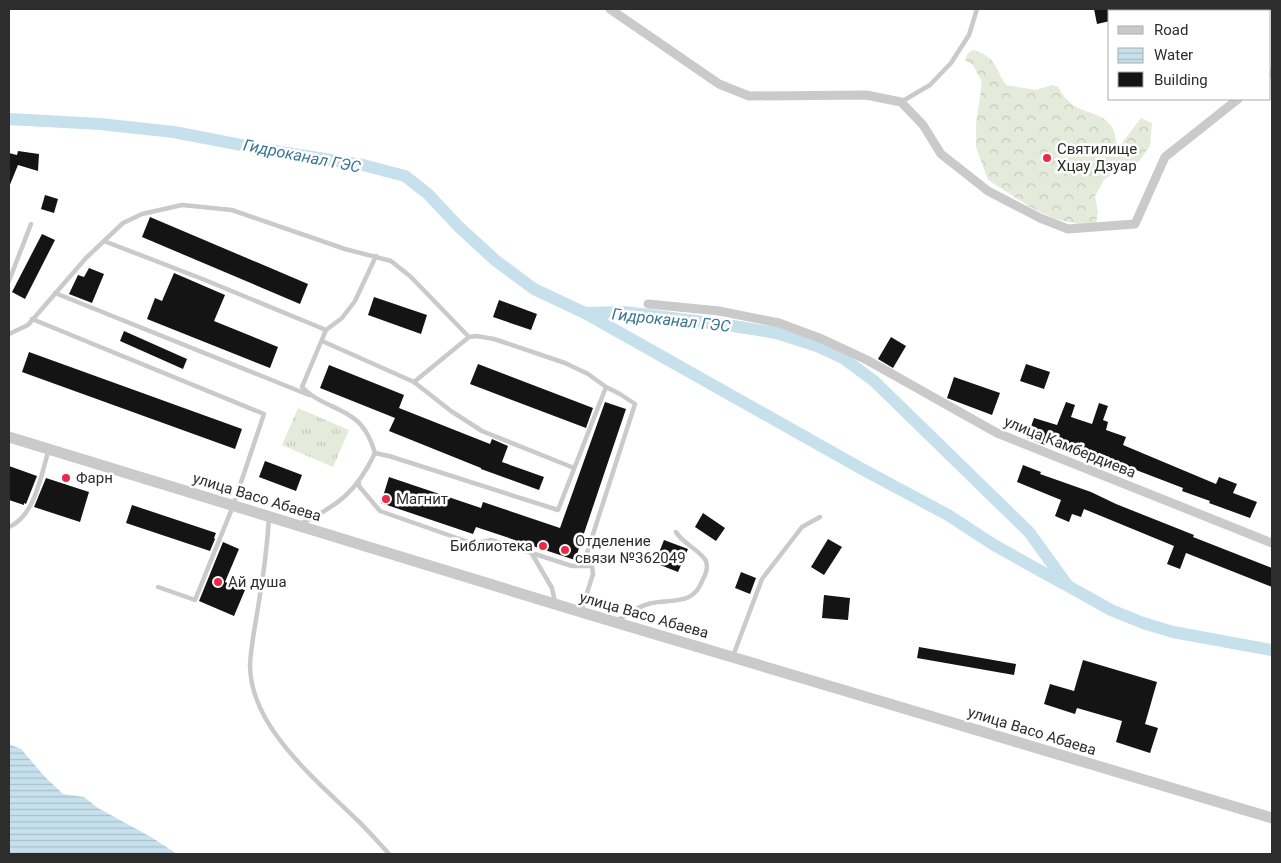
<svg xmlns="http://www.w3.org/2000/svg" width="1281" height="863" font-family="Roboto,sans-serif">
  <defs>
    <pattern id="forest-crowns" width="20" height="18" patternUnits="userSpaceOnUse" patternTransform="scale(1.25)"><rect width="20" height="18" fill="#e5ebda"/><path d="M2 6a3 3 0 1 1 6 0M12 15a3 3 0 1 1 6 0" fill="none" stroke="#c5cabb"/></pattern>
    <pattern id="park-tufts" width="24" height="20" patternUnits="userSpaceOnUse" patternTransform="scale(1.25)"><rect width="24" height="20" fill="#e5ebda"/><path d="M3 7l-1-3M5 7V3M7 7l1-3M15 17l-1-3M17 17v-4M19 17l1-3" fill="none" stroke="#c5cabb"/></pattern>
    <pattern id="water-rules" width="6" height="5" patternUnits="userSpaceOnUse" patternTransform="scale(1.25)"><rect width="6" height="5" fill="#c6e0ec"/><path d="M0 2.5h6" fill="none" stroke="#aac0cb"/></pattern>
  </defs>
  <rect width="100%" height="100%" fill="#fff"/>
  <path fill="url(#forest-crowns)" d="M973 50C997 57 994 67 1006 85L1036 90 1052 85 1058 87C1062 94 1066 100 1073 105 1086 114 1105 113 1113 129 1115 134 1116 142 1118 148L1141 118 1152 123 1150 146 1137 164 1112 174 1104 180 1095 196 1098 212 1096 223 1078 224 1055 219 1030 207 988 180 976 147V125L982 82 973 65 965 60 968 53Z"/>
  <path fill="url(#park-tufts)" d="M298 408 349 430 333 467 282 445Z"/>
  <path fill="url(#water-rules)" d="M9 744 21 749 45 777 63 794 84 797 98 808 151 837 177 854H9Z"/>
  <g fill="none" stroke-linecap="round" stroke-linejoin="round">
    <g stroke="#c6e0ec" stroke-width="12">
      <path d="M9 119 100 124 174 132 262 149 363 165 405 176 428 194 459 227 495 260 534 289 585 313 624 312 727 325 776 333 817 346 843 358 874 381 1029 532 1068 586 1111 610 1143 623 1173 632 1272 650"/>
      <path d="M585 313 862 469 948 515 994 545 1064 584"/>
    </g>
  </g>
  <g fill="#141414">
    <path d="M1094 9H1110V21L1097 24Z"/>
    <path d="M18 151 39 154 38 171 18 165 9 187V153L17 155Z"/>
    <path d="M45 195 58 199 54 213 41 209Z"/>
    <path d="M150 217 308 284 300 304 142 237Z"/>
    <path d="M42 234 55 240 25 299 12 292Z"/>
    <path d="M89 268 104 274 92 303 69 294 78 275 84 277Z"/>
    <path d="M174 273 225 295 214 321 278 347 270 368 147 319 155 298 162 301Z"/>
    <path d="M374 297 427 315 421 334 368 315Z"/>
    <path d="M499 300 537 314 531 330 493 317Z"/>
    <path d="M124 331 187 359 183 369 120 341Z"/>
    <path d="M891 337 906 346 893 368 878 359Z"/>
    <path d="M29 352 242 429 235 449 22 372Z"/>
    <path d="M478 364 593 408 586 428 470 384Z"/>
    <path d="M1026 364 1050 372 1044 389 1020 381Z"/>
    <path d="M329 365 404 395 399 408 490 444 492 439 508 446 502 462 544 477 539 490 481 469V468L389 431 395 418 320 388Z"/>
    <path d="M954 377 1000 393 992 415 947 398Z"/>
    <path d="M605 402 626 409 575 560 476 527 473 534 381 503 389 477 481 508 483 502 560 528Z"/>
    <path d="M1066 402 1075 405 1071 417 1092 424 1099 403 1108 406 1103 420 1108 422 1106 430 1126 437 1123 445 1216 484 1219 477 1237 484 1233 493 1257 502 1250 518 1209 503 1210 501 1182 491 1183 488 1123 465V466L1105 460V457L1048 435 1045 445 1027 438 1034 418 1057 425Z"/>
    <path d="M265 461 302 475 296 491 259 477Z"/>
    <path d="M1023 465 1041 472 1040 474 1091 492 1116 504 1194 535 1193 537 1272 568V587L1186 553 1180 569 1167 564 1174 546 1084 509 1081 517 1072 514 1069 522 1055 516 1061 500 1017 482Z"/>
    <path d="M9 466 37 476 26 504 24 503V505L9 500Z"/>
    <path d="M46 478 89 492 80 522 34 507Z"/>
    <path d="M132 505 216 533 214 538 215 539 210 551 126 523Z"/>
    <path d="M703 513 725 528 716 541 695 527Z"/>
    <path d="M828 539 842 547 824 575 811 567Z"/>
    <path d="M664 540 688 549 678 572 655 563Z"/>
    <path d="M223 542 239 549 225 582 245 590 234 616 199 601Z"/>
    <path d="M741 572 756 578 750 594 735 588Z"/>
    <path d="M824 595 850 598 848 620 822 618Z"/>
    <path d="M919 647 1016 664 1014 675 917 658Z"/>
    <path d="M1083 660 1157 682 1145 724 1158 728 1150 753 1116 742 1122 721 1077 708 1075 714 1044 704 1050 684 1074 691Z"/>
  </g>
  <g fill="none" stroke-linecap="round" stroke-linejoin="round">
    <g stroke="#cacaca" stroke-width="4.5">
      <path d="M901 102 930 85 951 63 969 35 977 9"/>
      <path d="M104 241 200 278 326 330"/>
      <path d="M9 281 31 224"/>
      <path d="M55 293 309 395"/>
      <path d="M32 319 264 414 233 506 195 600 158 587"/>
      <path d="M9 334 28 325 86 258 123 223 142 214 182 205 232 210 345 249 391 261 411 277 469 337"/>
      <path d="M322 341 414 382 451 411 482 431 574 468"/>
      <path d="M414 382 469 337 476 336 494 339 565 363 588 374 606 387 620 394 635 404 585 559 592 566 593 574 581 612"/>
      <path d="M375 453C372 443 368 433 361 425 348 409 317 404 302 387L326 330 342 318 355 301 376 256"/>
      <path d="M359 483 358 485 380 511 474 544 491 540 572 566H591"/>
      <path d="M269 518C267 546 264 573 259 601 256 622 251 644 250 665 250 726 315 779 355 818 367 829 378 842 389 854"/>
      <path d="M302 523C339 505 357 491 375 453L389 456 558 510 606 387"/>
      <path d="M9 527C35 516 41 475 49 449"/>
      <path d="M532 554 552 588 555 602"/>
      <path d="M618 620C628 614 637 607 648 604 672 598 693 607 703 579 706 574 708 567 706 561 700 550 683 544 676 532"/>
      <path d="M733 656 762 579 802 527 820 517"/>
    </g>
    <g stroke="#cacaca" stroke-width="9">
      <path d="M610 9 719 84 749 96 866 95 901 102 923 125 941 154 988 191 1040 218 1068 229 1135 224 1165 157 1238 99"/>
      <path d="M1270 74 1272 72"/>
      <path d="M648 304 719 311 779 323 822 339 867 360 997 433 1272 543"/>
    </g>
    <path stroke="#cacaca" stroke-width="11" d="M9 437 581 612 1272 818"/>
  </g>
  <g fill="#e92b48" stroke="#fff" stroke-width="2">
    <circle cx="1047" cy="158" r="5"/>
    <circle cx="66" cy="478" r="5"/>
    <circle cx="386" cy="499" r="5"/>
    <circle cx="543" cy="546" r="5"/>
    <circle cx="565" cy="550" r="5"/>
    <circle cx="218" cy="582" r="5"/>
  </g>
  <g text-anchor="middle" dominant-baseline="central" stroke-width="5" stroke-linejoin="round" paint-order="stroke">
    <g font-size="15" fill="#2d2d2d" stroke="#fff" text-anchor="start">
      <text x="1057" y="149">Святилище<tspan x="1057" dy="17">Хцау Дзуар</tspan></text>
      <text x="76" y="478">Фарн</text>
      <text x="396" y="499">Магнит</text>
      <text x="575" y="541">Отделение<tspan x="575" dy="17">связи №362049</tspan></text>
      <text x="533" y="546" text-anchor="end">Библиотека</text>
      <text x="228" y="582">Ай душа</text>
    </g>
    <g font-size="15" fill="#2d2d2d" stroke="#fff">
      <text transform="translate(1070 447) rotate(22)">улица Камбердиева</text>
      <text transform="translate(257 497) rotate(17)">улица Васо Абаева</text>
      <text transform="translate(644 615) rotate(16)">улица Васо Абаева</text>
      <text transform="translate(1032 731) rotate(17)">улица Васо Абаева</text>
    </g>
    <g font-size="16" font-style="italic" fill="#3a7691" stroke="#fff">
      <text transform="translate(302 156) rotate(11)">Гидроканал ГЭС</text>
      <text transform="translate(671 320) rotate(6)">Гидроканал ГЭС</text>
    </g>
  </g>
  <rect width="1281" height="863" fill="none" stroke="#2d2d2d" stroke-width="20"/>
  <rect x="1108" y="10" width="162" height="90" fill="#ffffff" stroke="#ababab"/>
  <rect x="1118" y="26" width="25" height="8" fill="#cacaca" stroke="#ababab"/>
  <text x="1154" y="35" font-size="15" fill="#2d2d2d">Road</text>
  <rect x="1118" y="48" width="25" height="15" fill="url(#water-rules)" stroke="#ababab"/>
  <text x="1154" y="60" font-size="15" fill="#2d2d2d">Water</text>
  <rect x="1118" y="72" width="25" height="15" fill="#141414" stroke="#ababab"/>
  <text x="1154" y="85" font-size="15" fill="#2d2d2d">Building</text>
</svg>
